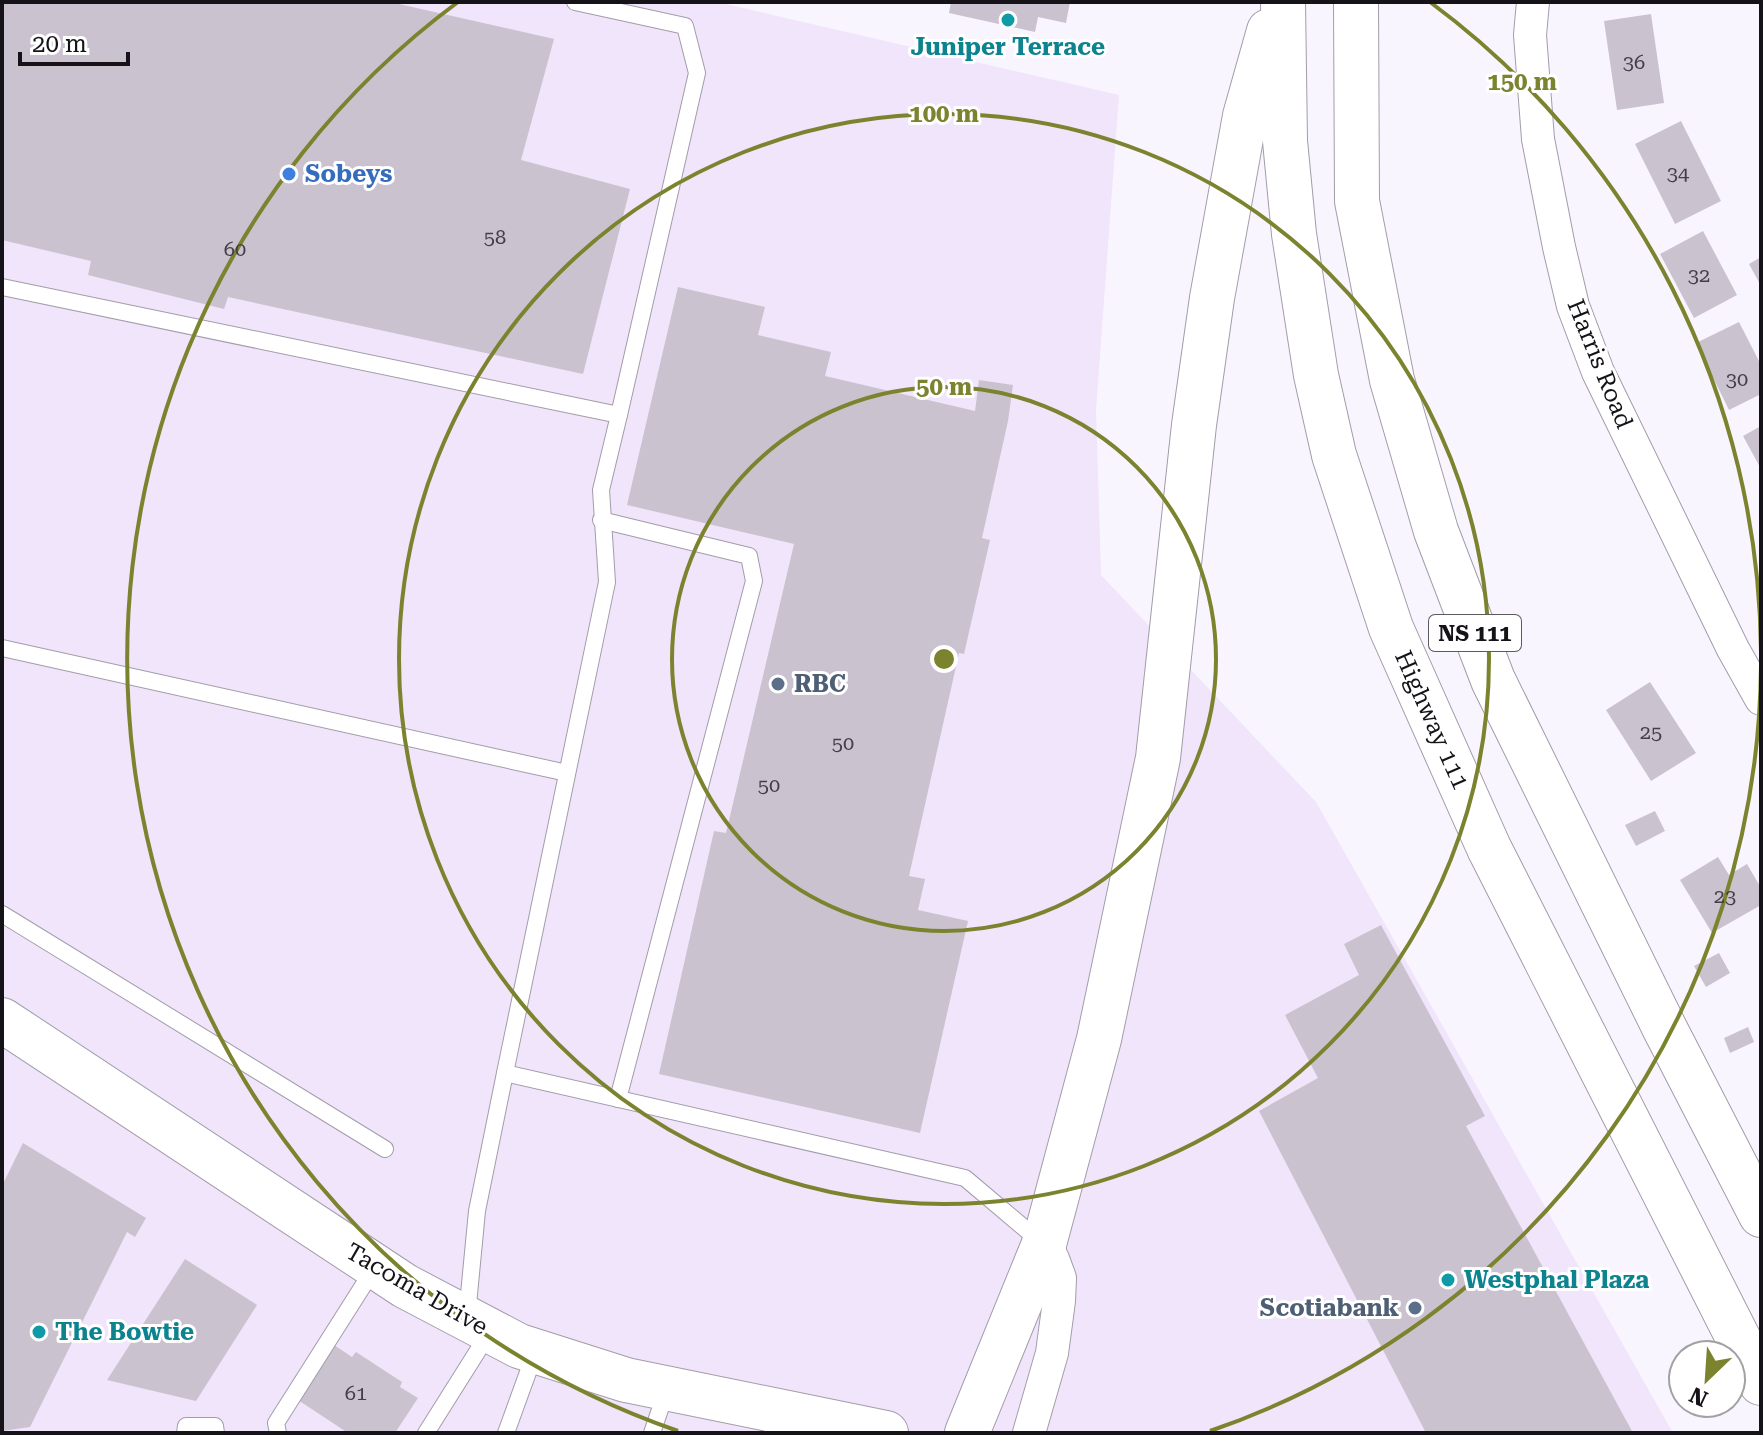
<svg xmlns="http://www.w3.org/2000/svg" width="1763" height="1435" font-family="'Roboto Serif',serif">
  <rect width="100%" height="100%" fill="#f9f5fe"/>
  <path fill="#f0e5fa" d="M2 2H717L1119 95 1096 410 1101 575 1316 802 1673 1433H2Z"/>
  <g fill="#cbc2d0">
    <path d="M2 2H390L554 39 521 160 630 189 583 374 228 297 224 309 88 275 91 261 2 240Z"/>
    <path d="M951 2H1070L1066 23 1038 17 1035 32 949 13Z"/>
    <path d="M1651 14 1664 103 1617 110 1604 21Z"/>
    <path d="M1681 121 1721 201 1675 224 1635 144Z"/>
    <path d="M1703 231 1737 295 1694 318 1660 254Z"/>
    <path d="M1761 257V286L1749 264Z"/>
    <path d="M678 287 765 307 758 335 831 352 825 376 975 411 979 380 1013 385 1008 421 982 538 990 540 964 654 959 653 909 876 925 879 918 910 968 921 920 1133 659 1074 714 831 726 833 794 544 627 505Z"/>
    <path d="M1739 322 1761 365V394L1729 410 1696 343Z"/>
    <path d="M1761 426V469L1743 436Z"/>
    <path d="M1650 682 1696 753 1651 781 1606 710Z"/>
    <path d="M1655 811 1665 831 1636 846 1625 825Z"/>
    <path d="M1718 857 1729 875 1747 864 1761 888V905L1712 933 1680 880Z"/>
    <path d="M1381 925 1485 1116 1466 1126 1633 1433H1426L1259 1111 1318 1078 1285 1015 1359 975 1344 944Z"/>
    <path d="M1719 953 1730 973 1706 987 1694 966Z"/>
    <path d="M1748 1027 1754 1042 1730 1053 1724 1038Z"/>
    <path d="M23 1143 146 1218 135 1237 127 1232 30 1427 2 1431V1186Z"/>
    <path d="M185 1259 257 1305 196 1401 107 1380Z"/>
    <path d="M334 1345 352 1357 356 1352 402 1382 400 1387 418 1398 395 1433H348L298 1400Z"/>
  </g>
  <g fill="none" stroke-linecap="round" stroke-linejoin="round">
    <defs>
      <g id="lane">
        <path d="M575 2 685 26 697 73 619 415"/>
        <path d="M2 287 619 415 601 490 607 582 505 1073 965 1178 1042 1243"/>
        <path d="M601 520 749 556 754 581 618 1099"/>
        <path d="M2 648 567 773"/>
        <path d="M2 914 385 1149"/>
        <path d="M467 1315 477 1211 505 1073"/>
        <path d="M185 1433 186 1426H215L216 1433"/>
        <path d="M278 1433 276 1423 375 1267"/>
        <path d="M426 1433 489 1333"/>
        <path d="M506 1433 535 1353"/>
        <path d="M652 1433 667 1389"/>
      </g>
      <g id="street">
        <path d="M1533 2 1530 35 1538 139 1559 247 1573 306 1598 372 1733 649 1761 699"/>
        <path d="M1029 1433 1052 1353 1059 1301 1060 1278 1053 1259 1044 1244"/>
      </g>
      <g id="secondary">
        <path d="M2 1020 405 1286 519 1346 626 1380 886 1433"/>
        <path d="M967 1433 1044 1244"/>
      </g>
      <g id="highway">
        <path d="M1283 2 1285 141 1294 234 1316 375 1334 455 1391 628 1489 848 1761 1383"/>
        <path d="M1356 2 1357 201 1392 380 1436 531 1493 680 1665 1029 1761 1215"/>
        <path d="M1044 1244 1099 1039 1158 758 1194 425 1212 298 1245 116 1269 31"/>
      </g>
    </defs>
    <use href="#lane" stroke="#a39caa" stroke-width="18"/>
    <use href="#street" stroke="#a39caa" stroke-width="34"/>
    <use href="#secondary" stroke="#a39caa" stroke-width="46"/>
    <use href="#highway" stroke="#a39caa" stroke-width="46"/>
    <use href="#lane" stroke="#fff" stroke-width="16"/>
    <use href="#street" stroke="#fff" stroke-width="32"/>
    <use href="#secondary" stroke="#fff" stroke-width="44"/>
    <use href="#highway" stroke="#fff" stroke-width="44"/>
  </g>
  <g fill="none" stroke="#7c832e" stroke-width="4">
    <circle cx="944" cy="659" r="272"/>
    <circle cx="944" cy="659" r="545"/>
    <path d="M1761 666A817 817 0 0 1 1210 1431M678 1431A817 817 0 0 1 458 2M1430 2A817 817 0 0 1 1761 652"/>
  </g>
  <g fill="#0f9aa8" stroke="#fff" stroke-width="3">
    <circle cx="1008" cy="20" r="8"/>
    <circle cx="1448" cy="1280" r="8"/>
    <circle cx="39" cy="1332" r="8"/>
  </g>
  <circle fill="#3f7fe0" stroke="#fff" stroke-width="3" cx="289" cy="174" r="8"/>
  <g fill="#5c6f8a" stroke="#fff" stroke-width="3">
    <circle cx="778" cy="684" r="8"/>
    <circle cx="1415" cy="1308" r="8"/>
  </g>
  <g text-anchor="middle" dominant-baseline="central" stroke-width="6" stroke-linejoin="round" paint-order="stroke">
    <g font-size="20" fill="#433f46">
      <text x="1634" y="62">36</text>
      <text x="1678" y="173">34</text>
      <text x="495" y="237">58</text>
      <text x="235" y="249">60</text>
      <text x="1699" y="275">32</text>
      <text x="1737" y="379">30</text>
      <text x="1651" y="732">25</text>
      <text x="843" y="743">50</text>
      <text x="769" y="785">50</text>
      <text x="1725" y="896">23</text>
      <text x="356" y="1393">61</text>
    </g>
    <rect fill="#fff" stroke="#5c5a5d" stroke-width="2" x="1429" y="615" width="92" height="36" rx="6"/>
    <g font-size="22" font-weight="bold" fill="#161318">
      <text x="1475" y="633">NS 111</text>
    </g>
    <g font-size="24" font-weight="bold" fill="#0d838f" stroke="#fff" text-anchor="start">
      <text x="1008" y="47" text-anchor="middle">Juniper Terrace</text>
      <text x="1464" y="1280">Westphal Plaza</text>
      <text x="55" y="1332">The Bowtie</text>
    </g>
    <g font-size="24" font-weight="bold" fill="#366cbe" stroke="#fff" text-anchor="start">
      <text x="305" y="174">Sobeys</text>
    </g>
    <g font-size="24" fill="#161318" stroke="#fff">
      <text transform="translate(1600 364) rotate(68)">Harris Road</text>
      <text transform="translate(1432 720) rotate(66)">Highway 111</text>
      <text transform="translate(417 1289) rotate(30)">Tacoma Drive</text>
    </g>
    <g font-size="24" font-weight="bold" fill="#4e5e75" stroke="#fff" text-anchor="start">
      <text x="794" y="684">RBC</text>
      <text x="1399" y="1308" text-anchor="end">Scotiabank</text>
    </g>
  </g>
  <circle cx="944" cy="659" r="12" fill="#7c832e" stroke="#fff" stroke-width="4"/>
  <g font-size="24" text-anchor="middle" font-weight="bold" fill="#7c832e" stroke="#fff" stroke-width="6" stroke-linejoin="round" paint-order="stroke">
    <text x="1522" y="90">150 m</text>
    <text x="944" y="122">100 m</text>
    <text x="944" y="395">50 m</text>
  </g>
  <rect width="1763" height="1435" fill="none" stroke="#161318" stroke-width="8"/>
  <g transform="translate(1707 1379) rotate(205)"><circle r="38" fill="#ffffff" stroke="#a2a1a3" stroke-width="2"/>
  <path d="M0-6L14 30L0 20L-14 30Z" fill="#7c832e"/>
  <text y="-12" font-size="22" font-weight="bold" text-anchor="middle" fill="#161318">N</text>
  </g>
  <path d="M20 52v12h108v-12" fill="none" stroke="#161318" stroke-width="4"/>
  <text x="32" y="52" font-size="24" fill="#161318" stroke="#ffffff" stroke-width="6" paint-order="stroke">20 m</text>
</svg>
